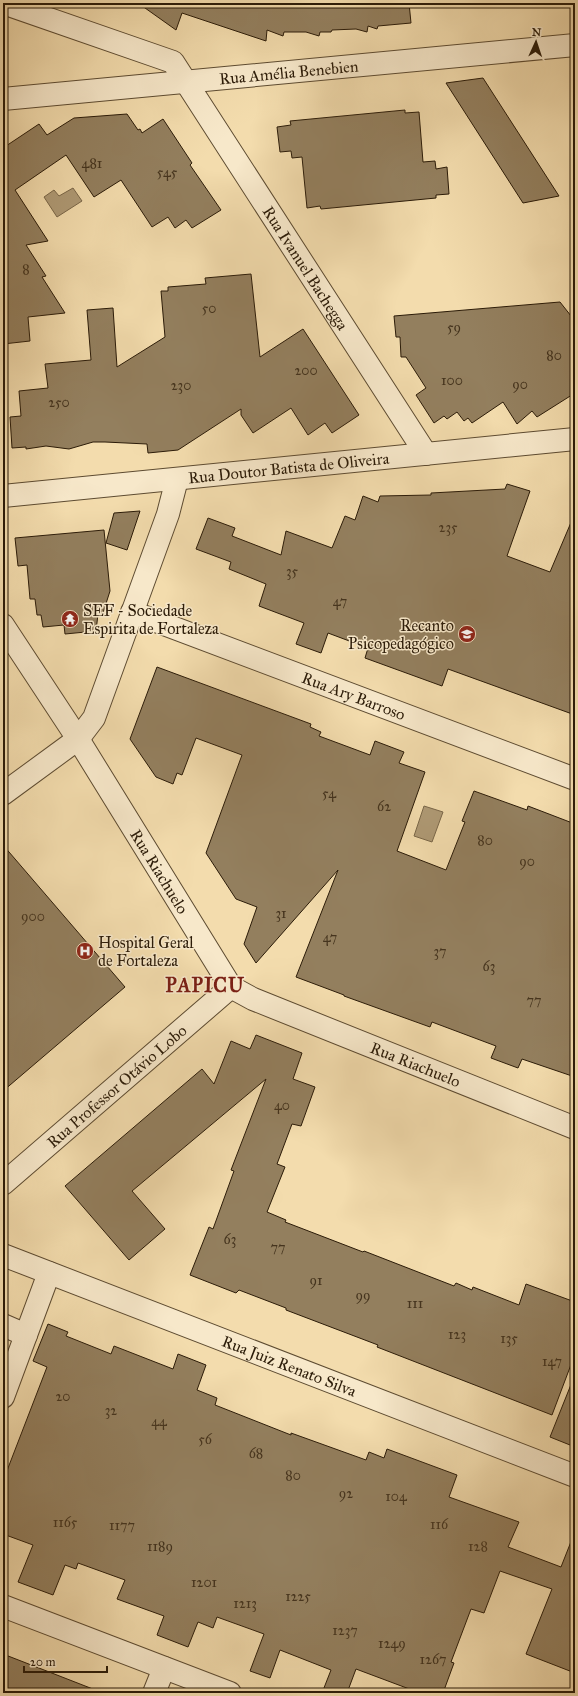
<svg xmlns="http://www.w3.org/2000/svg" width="578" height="1696" font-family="'IM FELL Great Primer',serif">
  <rect width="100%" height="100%" fill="#f3dcad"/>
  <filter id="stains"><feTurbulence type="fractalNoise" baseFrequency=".005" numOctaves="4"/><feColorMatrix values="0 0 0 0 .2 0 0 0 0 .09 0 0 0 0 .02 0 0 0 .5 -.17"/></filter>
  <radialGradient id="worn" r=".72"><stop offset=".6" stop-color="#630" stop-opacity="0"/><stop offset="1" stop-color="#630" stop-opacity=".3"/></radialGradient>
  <g fill="#af9a75" stroke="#7a6749">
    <path d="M73 188 82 201 57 217 44 197 54 190 59 196Z"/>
    <path d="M424 806 443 812 432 842 414 836Z"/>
  </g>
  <g fill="#937f5e" stroke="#2b1b08">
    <path d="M138 3H409L411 23 378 26 377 29 368 26 367 32 356 29 332 30 331 32H320L319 36 306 32H284L283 36 267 30 266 41 182 13 176 30Z"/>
    <path d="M483 78 559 196 523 203 446 83Z"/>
    <path d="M405 110V113L419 112 423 162 435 161 436 169 447 167 449 194 436 195V198L321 209 320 206 307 208 302 157 292 158 291 151 280 152 277 127 291 125 290 121Z"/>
    <path d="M127 114 138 130 140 129 142 133 163 119 192 163 190 165 221 210 192 228 186 220 175 228 168 217 152 227 121 180 94 197 66 155 15 190 48 241 26 245 46 276 42 277 65 313 28 317 30 341 3 344V148L39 124 47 135 74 118Z"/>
    <path d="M251 274 260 357 303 329 359 415 332 433 325 423 308 435 291 408 253 433 241 415V409L178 450 148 453 147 444 105 442H93L69 449 46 446 26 449V447L12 448 10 417 21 416 19 391 48 388 45 364 91 360 87 310 113 308 117 367 165 337 161 291H168V287L206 284 205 278Z"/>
    <path d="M560 302 575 321V393L537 417 532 411 517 424 503 402 472 423 468 418 464 421 457 412 447 419 444 416 434 423 416 395 426 388 406 357H401L400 337H396L394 316Z"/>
    <path d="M507 484 530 491 507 556 550 572 575 513V715L448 669 442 686 365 658 368 648 328 633 321 653 296 644 304 623 259 606 266 584 229 569 231 562 196 549 208 518 235 528 232 536 281 555 286 531 332 548 345 516 355 520 363 496 378 502 380 496 431 495V493L505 489Z"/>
    <path d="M140 511 127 550 106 543 114 513Z"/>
    <path d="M104 530 110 591 103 613 98 614 96 631 65 634 64 625 43 627 41 615H37L35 599H30L27 565 18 566 15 538Z"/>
    <path d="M157 667 311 724 310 727 321 732 319 736 370 755 375 741 404 752 399 763 425 772 397 851 446 870 465 822 462 821 474 791 527 810 528 806 575 824V1077L522 1059 518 1068 491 1058 496 1046 432 1022 430 1027 344 996V995L296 977 338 870 256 963 244 944 257 907 236 899 206 853 242 755 196 738 182 775 177 773 173 784 156 777 130 739Z"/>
    <path d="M3 845 125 987 3 1091Z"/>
    <path d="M256 1035 302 1053 293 1079 315 1087 301 1126 292 1124 277 1164 285 1167 267 1212 286 1220 285 1222 363 1252 364 1251 454 1286 456 1283 472 1290 473 1287 519 1305 526 1284 575 1302V1354L552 1415 377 1347 378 1345 286 1310V1308L239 1290 236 1293 190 1275 209 1227 213 1229 234 1171 231 1170 266 1079 132 1191 165 1229 129 1260 65 1186 202 1069 214 1084 231 1041 250 1049Z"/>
    <path d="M48 1324 68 1332 66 1336 111 1354 114 1346 173 1369 178 1354 206 1365 197 1390 217 1398 215 1405 291 1435V1433L366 1460 369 1452 384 1458 387 1449 457 1475 449 1497 519 1522 508 1547 561 1567 574 1534H575V1673L526 1654 552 1589 500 1571 484 1613 471 1609 451 1662 454 1663 443 1693H420L356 1669 347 1693H322L331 1670 280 1650 270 1678 250 1671 264 1634 217 1617 213 1628 198 1622 188 1647 157 1635 164 1616 117 1599 125 1580 78 1563 76 1569 65 1565 53 1595 18 1582 33 1545 3 1534V1481L47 1367 33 1361Z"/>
    <path d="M574 1377 575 1378V1447L550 1437Z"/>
    <path d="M3 1654 98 1691V1693H3Z"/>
  </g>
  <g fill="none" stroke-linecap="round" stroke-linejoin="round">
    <defs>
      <g id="minor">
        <path id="s1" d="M3 3 173 62 426 454"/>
        <path id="s2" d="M3 99 575 45"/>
        <path id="s3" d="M3 496 575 439"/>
        <path id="s4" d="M132 612 575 779"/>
        <path id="s5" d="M3 625 78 739 231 987 253 999 575 1128"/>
        <path d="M3 794 78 739 94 718 168 514 177 479"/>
        <path id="s6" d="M3 1184 231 987"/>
        <path id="s7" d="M3 1255 575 1476"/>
        <path d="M3 1325 26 1335"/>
        <path d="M3 1397 49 1273"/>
        <path d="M3 1606 230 1693"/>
        <path d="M154 1693 164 1668"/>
      </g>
    </defs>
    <use href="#minor" stroke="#5d4b31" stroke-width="24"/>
    <use href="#minor" stroke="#f7e8ca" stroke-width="22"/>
  </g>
  <defs>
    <symbol id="temple-disc" viewBox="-11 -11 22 22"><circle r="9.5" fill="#8f2418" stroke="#f7e8ca"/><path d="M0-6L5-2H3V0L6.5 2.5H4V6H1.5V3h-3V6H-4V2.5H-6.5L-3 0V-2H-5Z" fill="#fff"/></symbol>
    <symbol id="school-disc" viewBox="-11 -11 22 22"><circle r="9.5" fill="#8f2418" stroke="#f7e8ca"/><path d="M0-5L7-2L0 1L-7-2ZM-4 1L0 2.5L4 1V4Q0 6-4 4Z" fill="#fff"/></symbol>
    <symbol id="hospital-disc" viewBox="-11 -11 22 22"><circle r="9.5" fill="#8f2418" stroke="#f7e8ca"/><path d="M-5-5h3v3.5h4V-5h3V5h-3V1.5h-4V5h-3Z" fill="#fff"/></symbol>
  </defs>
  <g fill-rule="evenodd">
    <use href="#temple-disc" x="60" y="609" width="20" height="20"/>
    <use href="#school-disc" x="457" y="624" width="20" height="20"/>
    <use href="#hospital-disc" x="75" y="941" width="20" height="20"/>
  </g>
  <g text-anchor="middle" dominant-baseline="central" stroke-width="3" stroke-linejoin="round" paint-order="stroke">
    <g font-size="14" fill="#45341e">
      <text x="92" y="163">481</text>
      <text x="167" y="172">545</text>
      <text x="26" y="269">8</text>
      <text x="209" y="308">50</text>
      <text x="454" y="327">59</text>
      <text x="554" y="355">80</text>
      <text x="306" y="370">200</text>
      <text x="452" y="380">100</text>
      <text x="520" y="384">90</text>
      <text x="181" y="385">230</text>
      <text x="59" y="402">250</text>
      <text x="448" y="527">235</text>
      <text x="292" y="571">35</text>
      <text x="340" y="601">47</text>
      <text x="329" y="793">54</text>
      <text x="384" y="806">62</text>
      <text x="485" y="840">80</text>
      <text x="527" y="861">90</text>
      <text x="281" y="913">31</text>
      <text x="33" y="916">900</text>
      <text x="330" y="937">47</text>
      <text x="440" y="951">37</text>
      <text x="489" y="966">63</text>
      <text x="534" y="1000">77</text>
      <text x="282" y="1105">40</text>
      <text x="230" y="1239">63</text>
      <text x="278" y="1247">77</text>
      <text x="316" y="1280">91</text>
      <text x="363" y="1295">99</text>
      <text x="415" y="1303">111</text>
      <text x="457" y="1334">123</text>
      <text x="509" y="1338">135</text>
      <text x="552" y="1361">147</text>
      <text x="63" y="1396">20</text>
      <text x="111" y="1410">32</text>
      <text x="159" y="1421">44</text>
      <text x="205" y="1439">56</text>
      <text x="256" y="1453">68</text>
      <text x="293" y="1475">80</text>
      <text x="346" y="1493">92</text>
      <text x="396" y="1496">104</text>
      <text x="65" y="1522">1165</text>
      <text x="439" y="1524">116</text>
      <text x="122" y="1525">1177</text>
      <text x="160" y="1546">1189</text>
      <text x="478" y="1546">128</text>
      <text x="204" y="1582">1201</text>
      <text x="298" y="1596">1225</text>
      <text x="245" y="1603">1213</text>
      <text x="345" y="1630">1237</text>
      <text x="392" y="1643">1249</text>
      <text x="433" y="1659">1267</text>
    </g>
    <g font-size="16" fill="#2b1b08" stroke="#f7e8ca">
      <text stroke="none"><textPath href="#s2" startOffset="287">Rua Amélia Benebien</textPath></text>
      <text stroke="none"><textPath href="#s1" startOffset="425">Rua Ivanuel Bachegga</textPath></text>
      <text stroke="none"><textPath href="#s3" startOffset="287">Rua Doutor Batista de Oliveira</textPath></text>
      <text stroke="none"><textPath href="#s4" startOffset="237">Rua Ary Barroso</textPath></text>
      <text stroke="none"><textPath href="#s5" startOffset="292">Rua Riachuelo</textPath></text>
      <text stroke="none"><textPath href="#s5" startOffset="628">Rua Riachuelo</textPath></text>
      <text stroke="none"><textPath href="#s6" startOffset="150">Rua Professor Otávio Lobo</textPath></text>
      <text stroke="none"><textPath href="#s7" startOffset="307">Rua Juiz Renato Silva</textPath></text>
    </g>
    <g font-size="16" fill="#2b1b08" stroke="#f7e8ca" text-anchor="start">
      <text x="83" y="610">SEF - Sociedade<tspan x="83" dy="18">Espirita de Fortaleza</tspan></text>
      <text x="454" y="625" text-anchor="end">Recanto<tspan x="454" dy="18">Psicopedagógico</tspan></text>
      <text x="98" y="942">Hospital Geral<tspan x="98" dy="18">de Fortaleza</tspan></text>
    </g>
    <g font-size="20" font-weight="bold" letter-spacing="1" fill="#7a1f14" stroke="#f7e8ca">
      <text x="205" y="985">PAPICU</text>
    </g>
  </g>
  <rect width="578" height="1696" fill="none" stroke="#f3dcad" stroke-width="16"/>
  <rect x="4" y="4" width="570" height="1688" fill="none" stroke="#2b1b08" stroke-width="2"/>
  <rect x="8" y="8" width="562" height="1680" fill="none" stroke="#2b1b08"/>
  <g transform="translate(536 42) rotate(3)" stroke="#f7e8ca" stroke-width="3" paint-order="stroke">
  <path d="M0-3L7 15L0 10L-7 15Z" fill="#2b1b08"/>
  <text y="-6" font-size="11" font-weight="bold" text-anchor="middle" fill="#2b1b08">N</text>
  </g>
  <path d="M24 1666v6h83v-6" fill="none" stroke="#2b1b08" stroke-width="2"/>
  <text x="30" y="1666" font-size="12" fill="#2b1b08" stroke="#f7e8ca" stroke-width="3" paint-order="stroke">20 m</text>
  <rect width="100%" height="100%" filter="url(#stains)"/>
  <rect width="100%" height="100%" fill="url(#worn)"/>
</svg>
